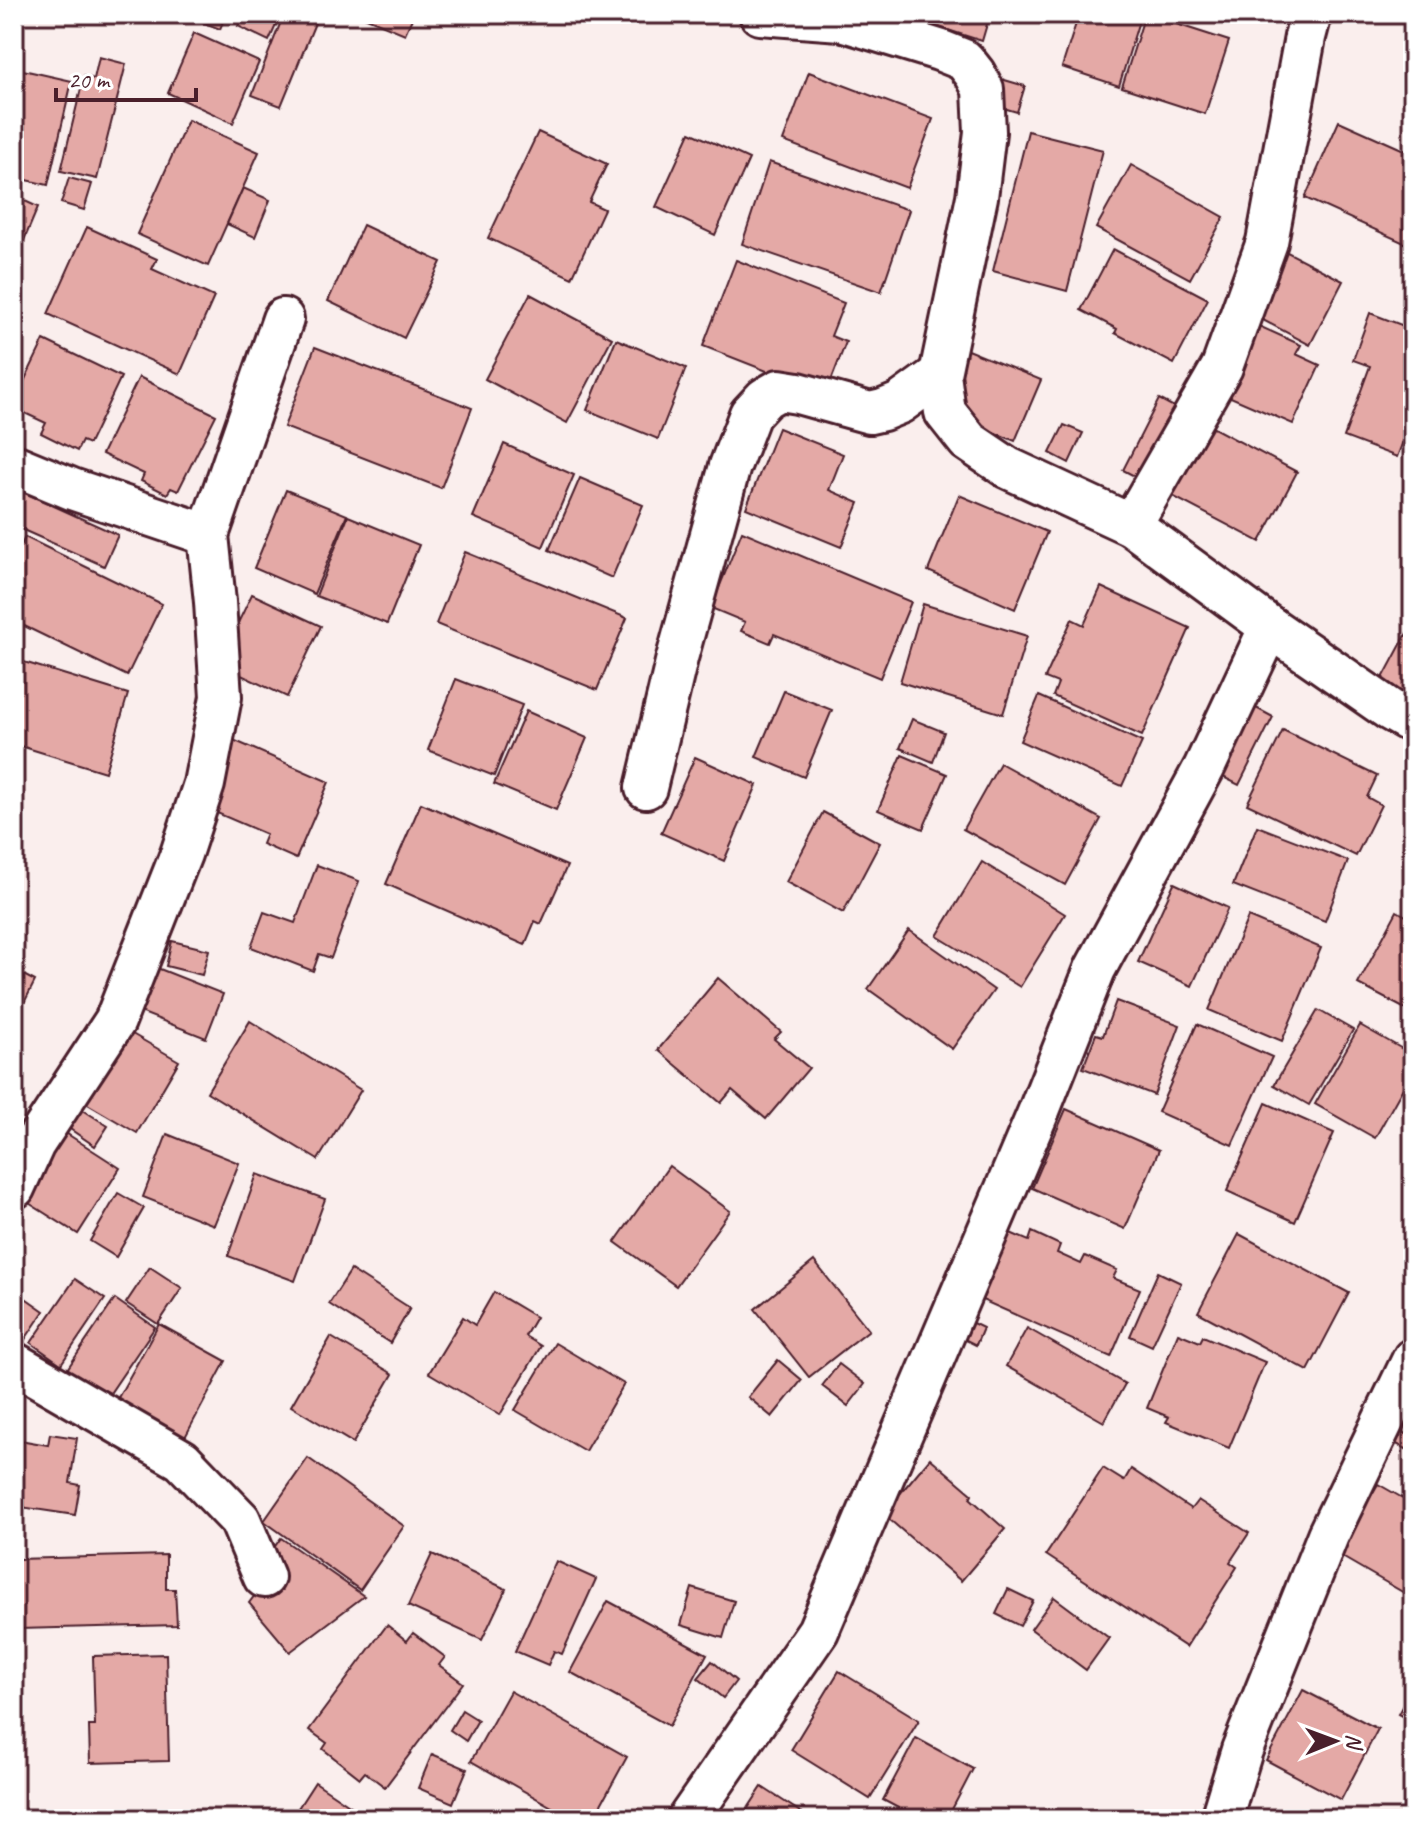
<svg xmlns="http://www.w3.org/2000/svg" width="1427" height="1833" font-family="Caveat,sans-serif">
  <rect width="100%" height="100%" fill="#faeeed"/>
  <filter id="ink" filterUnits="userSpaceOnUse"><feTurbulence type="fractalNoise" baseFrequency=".0125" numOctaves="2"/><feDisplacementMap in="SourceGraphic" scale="16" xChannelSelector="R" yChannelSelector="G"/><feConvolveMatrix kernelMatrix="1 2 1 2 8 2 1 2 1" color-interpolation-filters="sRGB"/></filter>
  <g filter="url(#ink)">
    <g fill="#e4a9a6" stroke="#4a1f2b" stroke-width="2">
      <path d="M205 14H226L220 29 202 22Z"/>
      <path d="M233 14H281L269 41 238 26 242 18Z"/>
      <path d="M284 14H293L315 23 281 106 252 95Z"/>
      <path d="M357 14H414L405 34Z"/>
      <path d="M898 14H990L982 41Z"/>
      <path d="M1079 14H1141L1119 86 1062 67Z"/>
      <path d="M1145 14 1229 41 1205 114 1122 87Z"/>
      <path d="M194 33 259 62 233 123 168 93Z"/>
      <path d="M99 57 126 64 97 179 61 171 84 76 94 79Z"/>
      <path d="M14 68 72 81 48 185 14 177Z"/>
      <path d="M809 72 933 119 907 188 783 141Z"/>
      <path d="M991 76 1025 86 1017 112 983 102Z"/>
      <path d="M188 120 259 152 208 266 137 234Z"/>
      <path d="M1339 121 1413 154V247L1305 198Z"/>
      <path d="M1028 131 1103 150 1067 291 993 271Z"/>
      <path d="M538 132 607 164 589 202 604 209 572 278 488 238Z"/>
      <path d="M690 132 749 159 715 235 656 207Z"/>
      <path d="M769 162 909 210 881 292 742 244Z"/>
      <path d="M1131 165 1224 217 1190 279 1096 228Z"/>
      <path d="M69 178 92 184 84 210 61 203Z"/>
      <path d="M243 188 270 200 255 237 227 224Z"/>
      <path d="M14 196 38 207 14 264Z"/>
      <path d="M363 225 441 262 404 338 328 301Z"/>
      <path d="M87 227 157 259 152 269 214 297 180 374 48 314Z"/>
      <path d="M1264 240 1343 281 1310 345 1231 303Z"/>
      <path d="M1113 249 1208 299 1174 364 1115 333 1117 329 1081 310Z"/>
      <path d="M736 260 844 303 831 336 846 342 826 394 703 346Z"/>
      <path d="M530 294 612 338 567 423 485 379Z"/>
      <path d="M1370 313 1412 329 1407 342 1413 345V415L1397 457 1344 437 1370 366 1353 360Z"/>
      <path d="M1250 322 1301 345 1296 354 1320 365 1293 424 1219 392Z"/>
      <path d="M616 339 686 368 658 439 587 410Z"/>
      <path d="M44 340 121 377 89 444 82 441 77 451 41 433 46 423 14 408V402Z"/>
      <path d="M315 347 472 408 441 488 284 427Z"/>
      <path d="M965 349 1041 380 1015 441 940 410Z"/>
      <path d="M139 377 216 415 178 491 171 488 167 494 141 481 144 474 102 454Z"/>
      <path d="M1159 399 1297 472 1260 542 1123 470Z"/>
      <path d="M1064 425 1083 433 1069 463 1050 453Z"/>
      <path d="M778 428 843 454 829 490 859 503 841 547 746 508Z"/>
      <path d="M504 444 574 475 543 547 473 517Z"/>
      <path d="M580 478 643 505 612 578 549 550Z"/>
      <path d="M14 488 118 535 104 566 14 526Z"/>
      <path d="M286 490 347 515 314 594 254 568Z"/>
      <path d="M959 495 1047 532 1015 609 928 571Z"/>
      <path d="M348 516 419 545 387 624 316 596Z"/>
      <path d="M742 531 911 602 880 678 774 634 770 643 741 631 745 622 711 608Z"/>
      <path d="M25 537 162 604 127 676 14 621V561Z"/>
      <path d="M465 552 627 618 597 690 436 624Z"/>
      <path d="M1101 587 1190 628 1142 736 1053 696 1058 683 1045 678 1072 619 1084 625Z"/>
      <path d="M252 594 321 626 287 697 218 664Z"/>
      <path d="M923 604 1027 636 1003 714 900 682Z"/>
      <path d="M1413 622V713L1375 693Z"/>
      <path d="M14 659 128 694 105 772 14 744Z"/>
      <path d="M456 679 522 705 494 776 428 750Z"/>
      <path d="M784 691 832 710 804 777 756 757Z"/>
      <path d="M1039 696 1142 742 1122 786 1020 741Z"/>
      <path d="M1245 702 1273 717 1239 785 1211 771Z"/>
      <path d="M526 711 587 738 556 810 494 784Z"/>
      <path d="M912 719 944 732 933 762 900 748Z"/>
      <path d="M1283 730 1377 776 1367 797 1381 805 1356 856 1247 804Z"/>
      <path d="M224 736 329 782 296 859 262 844 266 834 203 807Z"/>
      <path d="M902 755 947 774 923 829 878 810Z"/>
      <path d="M695 757 757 785 724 861 661 833Z"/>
      <path d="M1000 763 1101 819 1065 885 963 829Z"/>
      <path d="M421 803 567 866 541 924 535 921 525 945 386 884Z"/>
      <path d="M823 812 880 843 843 913 786 882Z"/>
      <path d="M1257 826 1348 861 1325 921 1233 885Z"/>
      <path d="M982 862 1065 914 1020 987 937 936Z"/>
      <path d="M317 865 359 881 331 958 319 954 313 971 251 947 264 912 295 923Z"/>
      <path d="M1174 883 1228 908 1192 986 1138 962Z"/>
      <path d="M1397 911 1413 920V1013L1358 984Z"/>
      <path d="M1248 917 1321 948 1282 1041 1209 1010Z"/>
      <path d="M909 930 994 990 952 1049 868 989Z"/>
      <path d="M172 941 209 950 202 975 166 966Z"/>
      <path d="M142 962 223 994 206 1038 125 1006Z"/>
      <path d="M14 970 35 981 14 1023Z"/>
      <path d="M718 978 781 1032 774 1039 809 1068 766 1119 732 1090 721 1103 658 1050Z"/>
      <path d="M1116 1001 1180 1025 1154 1095 1083 1068 1096 1034 1103 1036Z"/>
      <path d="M1318 1010 1353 1030 1309 1105 1274 1085Z"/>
      <path d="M108 1020 179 1061 137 1133 67 1092Z"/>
      <path d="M250 1021 361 1090 318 1160 207 1092Z"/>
      <path d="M1197 1024 1272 1057 1232 1145 1158 1112Z"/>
      <path d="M1360 1025 1413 1055V1070L1375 1138 1315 1104Z"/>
      <path d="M1266 1103 1334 1133 1295 1222 1227 1191Z"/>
      <path d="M80 1108 108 1126 95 1146 67 1127Z"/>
      <path d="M1066 1109 1159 1150 1125 1229 1032 1188Z"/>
      <path d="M58 1128 120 1168 78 1234 16 1195Z"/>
      <path d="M167 1134 239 1163 214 1225 143 1197Z"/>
      <path d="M669 1166 730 1211 676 1286 615 1242Z"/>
      <path d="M257 1174 325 1199 295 1281 228 1256Z"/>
      <path d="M118 1193 144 1208 116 1257 90 1241Z"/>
      <path d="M1001 1229 1029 1241 1032 1232 1060 1245 1057 1253 1081 1264 1085 1256 1117 1270 1113 1278 1140 1289 1111 1357 973 1296Z"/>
      <path d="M1239 1234 1349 1293 1308 1371 1198 1312Z"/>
      <path d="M814 1261 869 1330 809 1377 755 1309Z"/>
      <path d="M150 1267 182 1288 158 1324 126 1303Z"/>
      <path d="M351 1270 410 1308 390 1343 329 1304Z"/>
      <path d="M1158 1272 1181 1283 1152 1346 1130 1336Z"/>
      <path d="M75 1279 105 1299 61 1364 31 1343Z"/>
      <path d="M17 1292 44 1311 22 1344 14 1339V1297Z"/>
      <path d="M494 1292 536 1317 525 1336 541 1346 500 1415 429 1373 463 1317 475 1325Z"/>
      <path d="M115 1299 155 1327 100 1408 59 1381Z"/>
      <path d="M950 1312 983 1328 976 1345 942 1328Z"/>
      <path d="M159 1324 226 1361 183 1441 115 1403Z"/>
      <path d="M1027 1328 1125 1384 1104 1422 1006 1366Z"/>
      <path d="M1178 1333 1200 1342 1203 1336 1265 1362 1229 1448 1166 1422 1169 1417 1147 1408Z"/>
      <path d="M331 1337 393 1374 353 1443 291 1406Z"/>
      <path d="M555 1343 624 1384 585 1451 515 1410Z"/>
      <path d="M778 1360 802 1380 772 1417 748 1397Z"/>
      <path d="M839 1364 865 1384 848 1406 822 1386Z"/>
      <path d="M1395 1428 1413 1438 1408 1450 1389 1440Z"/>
      <path d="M50 1434 77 1438 70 1483 80 1485 75 1515 14 1506V1439L48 1445Z"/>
      <path d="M308 1458 404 1526 360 1590 264 1521Z"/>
      <path d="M930 1458 972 1494 970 1498 1005 1529 961 1581 883 1514Z"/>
      <path d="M1103 1468 1124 1481 1131 1469 1191 1509 1198 1500 1249 1533 1230 1562 1237 1567 1186 1647 1046 1555Z"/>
      <path d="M1378 1484 1413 1504V1598L1337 1554Z"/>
      <path d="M281 1538 364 1596 290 1652 249 1603 264 1583 254 1575Z"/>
      <path d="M432 1554 506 1589 482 1640 408 1606Z"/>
      <path d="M166 1555V1589H175L177 1625 18 1629 16 1559Z"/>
      <path d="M556 1561 596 1579 562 1654 554 1651 548 1665 515 1651Z"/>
      <path d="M692 1588 734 1601 723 1638 681 1625Z"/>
      <path d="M1008 1589 1033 1601 1020 1626 996 1614Z"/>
      <path d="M1054 1597 1109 1638 1086 1670 1031 1629Z"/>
      <path d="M608 1601 707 1654 669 1726 570 1672Z"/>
      <path d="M387 1625 407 1641 413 1633 445 1657 439 1665 463 1683 385 1787 365 1772 360 1778 323 1749 327 1743 309 1730Z"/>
      <path d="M166 1654 169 1761 90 1763 89 1726H95L93 1656Z"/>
      <path d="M712 1661 736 1681 723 1698 698 1678Z"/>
      <path d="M839 1671 919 1720 870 1799 791 1750Z"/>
      <path d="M1413 1686V1722L1398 1714Z"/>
      <path d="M1303 1690 1378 1729 1341 1800 1266 1760Z"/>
      <path d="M510 1691 627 1757 593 1819H573L471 1761Z"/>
      <path d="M462 1710 478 1720 466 1741 450 1730Z"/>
      <path d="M916 1738 973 1769 947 1819H919L883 1800Z"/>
      <path d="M432 1754 467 1769 453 1803 418 1788Z"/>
      <path d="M315 1782 370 1819H291Z"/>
      <path d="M762 1787 811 1819H741Z"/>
    </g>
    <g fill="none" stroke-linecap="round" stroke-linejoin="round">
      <defs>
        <g id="street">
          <path d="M760 14 841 20 939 50 964 60 975 74 983 89 985 132 977 197 940 374 945 412 968 441 1008 468 1131 525 1270 627 1390 710 1413 723"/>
          <path d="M14 465 72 489 208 535"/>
          <path d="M1131 525 1222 367 1267 242 1305 37 1311 14"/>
          <path d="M646 788 677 658 730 466 750 414 765 398 779 390 798 393 870 413 883 410 900 403 940 374"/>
          <path d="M14 1188 34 1144 115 1021 181 854 204 784 221 697 215 602 208 535 283 319"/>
          <path d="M14 1363 182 1460 240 1520 264 1577"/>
          <path d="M688 1819 818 1631 1038 1113 1095 969 1204 768 1270 627"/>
          <path d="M1221 1819 1242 1750 1328 1535 1413 1359"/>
        </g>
      </defs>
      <use href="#street" stroke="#4a1f2b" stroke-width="46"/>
      <use href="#street" stroke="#fff" stroke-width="40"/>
    </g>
  </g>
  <rect width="1427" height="1833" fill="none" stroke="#fff" stroke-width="48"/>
  <rect x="24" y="24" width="1379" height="1785" fill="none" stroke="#4a1f2b" stroke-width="3" filter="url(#ink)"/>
  <g transform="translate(1335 1741) rotate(89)" stroke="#ffffff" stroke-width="6" paint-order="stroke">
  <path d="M0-6L14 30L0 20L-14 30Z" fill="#4a1f2b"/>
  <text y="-12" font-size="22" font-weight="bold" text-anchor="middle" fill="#4a1f2b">N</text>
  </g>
  <path d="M56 88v12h140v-12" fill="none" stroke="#4a1f2b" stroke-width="4"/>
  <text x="68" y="88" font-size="24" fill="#4a1f2b" stroke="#ffffff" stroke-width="6" paint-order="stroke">20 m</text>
</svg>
